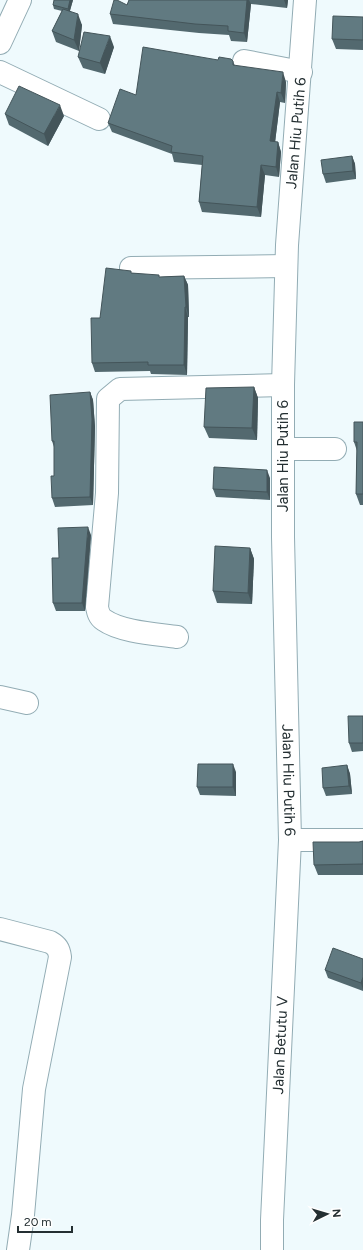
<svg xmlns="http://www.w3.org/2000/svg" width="363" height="1250" font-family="Figtree,sans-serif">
  <rect width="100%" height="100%" fill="#effafd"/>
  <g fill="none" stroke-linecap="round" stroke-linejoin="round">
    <defs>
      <g id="minor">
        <path id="s1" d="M305 0 287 245 283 385V537L290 840H363"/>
        <path d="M0 43 20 0"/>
        <path d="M244 61 301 72"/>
        <path d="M0 72 99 119"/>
        <path d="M131 268 286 266"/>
        <path d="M283 449H335"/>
        <path d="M177 637C156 634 121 632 104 620 99 617 98 612 97 607L107 493 108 399 120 389 283 385"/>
        <path d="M0 697 27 703"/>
        <path d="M0 929 50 942C57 946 59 949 60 957L34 1089 23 1215 18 1250"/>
        <path id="s2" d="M272 1250V1220L290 840"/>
      </g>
    </defs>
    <use href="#minor" stroke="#92acb4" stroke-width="24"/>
    <use href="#minor" stroke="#fff" stroke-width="22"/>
  </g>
  <g fill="#53696f">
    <path d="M73 0 70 11 82 25 79 51 56 42 52 31 62 11 54 9 53 5Z"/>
    <path d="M129 0H288L287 8 251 4 247 42 231 41 229 35 199 33 113 24 110 14 127 5Z"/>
    <path d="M363 17V50L336 49 332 39Z"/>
    <path d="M114 47 105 74 83 68 78 57Z"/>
    <path d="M218 60 233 61 235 66 286 82 285 103 280 102 275 142H278L281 152 279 177 265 175 261 217 202 212 199 202 202 165 174 162 172 154 112 132 108 123Z"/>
    <path d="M5 114 64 116 48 146 9 125Z"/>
    <path d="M352 156 355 164 356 179 326 183 323 174Z"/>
    <path d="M132 273 160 277 184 276 188 285 189 317H188L187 375 151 374 150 371 95 372 92 363 100 318Z"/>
    <path d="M254 387 258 398 257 440 209 438 204 427Z"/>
    <path d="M90 392 93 400 95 427 93 505 55 507 52 498 54 476V447L52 441Z"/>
    <path d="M363 422V505H360L356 494 357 451 354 442Z"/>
    <path d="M270 478V500L216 497 213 489Z"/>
    <path d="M91 535 85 611H56L53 603 59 558Z"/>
    <path d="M250 548 254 559 252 604 217 603 213 591Z"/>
    <path d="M363 716V751L352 752 349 743Z"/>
    <path d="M347 765 350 774 352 794 326 796 323 788Z"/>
    <path d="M236 772V796L200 795 197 787Z"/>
    <path d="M363 841V875H318L314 865Z"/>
    <path d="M363 959V991L328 978 325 970Z"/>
  </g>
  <g fill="#44555a">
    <path d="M70 0H73L69 13 68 9Z"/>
    <path d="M247 0H249L251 4 247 42 244 33Z"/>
    <path d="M284 0H288L287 8Z"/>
    <path d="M78 14 82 25 79 51 74 40Z"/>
    <path d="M110 36 114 47 105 74 100 63Z"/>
    <path d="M283 72 286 82 285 103 281 93Z"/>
    <path d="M277 92 280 102 274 151 270 141Z"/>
    <path d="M60 105 64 116 48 146 44 134Z"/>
    <path d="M278 142 281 152 279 177 276 167Z"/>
    <path d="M352 156 355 164 356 179 353 171Z"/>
    <path d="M261 165 265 175 261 217 257 207Z"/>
    <path d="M184 276 188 285 189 317 186 307Z"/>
    <path d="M185 307 188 317 187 375 184 365Z"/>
    <path d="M254 387 258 398 257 440 252 428Z"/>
    <path d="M90 392 93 400 95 427 93 505 90 497Z"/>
    <path d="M267 470 270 478V500L267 492Z"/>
    <path d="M88 527 91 535 85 611 82 603Z"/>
    <path d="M250 548 254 559 252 604 248 593Z"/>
    <path d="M233 764 236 772V796L233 787Z"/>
    <path d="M347 765 350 774 352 794 349 786Z"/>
    <path d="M363 977V990L361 983Z"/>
  </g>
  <g fill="#617a81" stroke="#44555a">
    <path d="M54 0H70L68 9 53 5Z"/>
    <path d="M114 0H117L127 5 129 0H247L244 33 228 31V26L195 24 110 14Z"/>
    <path d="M63 9 78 14 74 40 52 31Z"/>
    <path d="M333 16 363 17V40L332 39Z"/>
    <path d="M84 32 110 36 100 63 78 57Z"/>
    <path d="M143 47 218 60 219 57 231 59 233 61V65L283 72 281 93 277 92 270 141 278 142 276 167 261 165 257 207 199 202 203 156 171 152 172 146 108 123 120 89 136 95Z"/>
    <path d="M19 86 60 105 44 134 5 114Z"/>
    <path d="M352 156 353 171 323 174 321 160Z"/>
    <path d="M106 268 131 271V273L159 275V277L184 276 186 307H185L184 365H148V362L92 363 91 318H100Z"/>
    <path d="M254 387 252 428 204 427 206 388Z"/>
    <path d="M90 392 92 419 90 497 52 498 51 476H54V441H52L50 395Z"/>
    <path d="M354 422H363V494H356L357 442H354Z"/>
    <path d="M214 467 267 470V492L213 489Z"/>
    <path d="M88 527 82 603H53L52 558H59L58 528Z"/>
    <path d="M215 546 250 548 248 593 213 591Z"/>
    <path d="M348 716H363V743H349Z"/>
    <path d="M198 764H233V787H197Z"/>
    <path d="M347 765 349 786 323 788 322 768Z"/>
    <path d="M363 841V864L314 865 313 842H359Z"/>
    <path d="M333 948 363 959V977L361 983 325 970Z"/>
  </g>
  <g text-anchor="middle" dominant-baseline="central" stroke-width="3" stroke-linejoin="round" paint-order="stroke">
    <g font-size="15" fill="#242f32" stroke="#fff">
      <text transform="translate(296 133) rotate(-85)">Jalan Hiu Putih 6</text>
      <text transform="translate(283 456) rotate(-90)">Jalan Hiu Putih 6</text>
      <text stroke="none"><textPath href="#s1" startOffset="781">Jalan Hiu Putih 6</textPath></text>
      <text stroke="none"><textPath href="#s2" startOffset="205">Jalan Betutu V</textPath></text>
    </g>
  </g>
  <g transform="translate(327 1214) rotate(85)" stroke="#ffffff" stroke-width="3" paint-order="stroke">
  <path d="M0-3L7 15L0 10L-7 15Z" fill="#242f32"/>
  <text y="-6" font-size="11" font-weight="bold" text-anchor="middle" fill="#242f32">N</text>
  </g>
  <path d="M18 1226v6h54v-6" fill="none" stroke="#242f32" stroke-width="2"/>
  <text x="24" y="1226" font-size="12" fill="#242f32" stroke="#ffffff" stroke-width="3" paint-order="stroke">20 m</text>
</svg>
